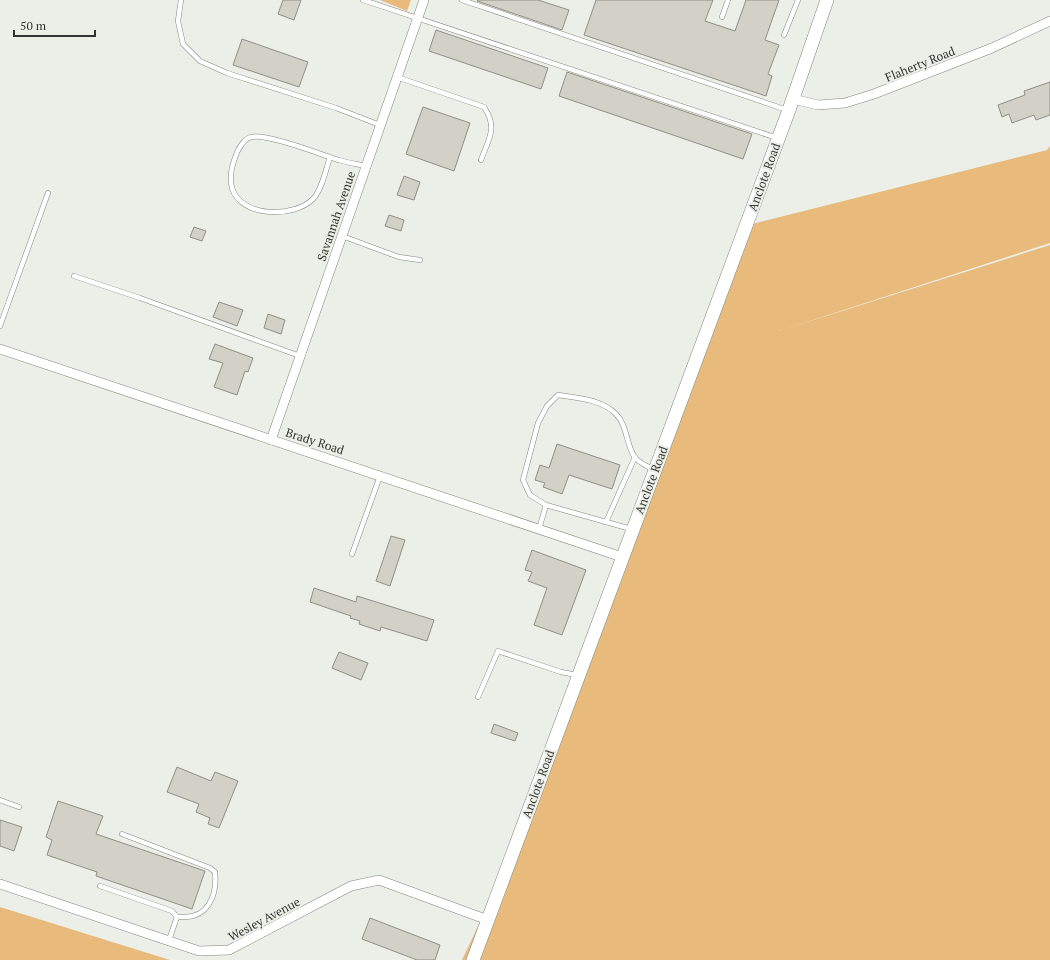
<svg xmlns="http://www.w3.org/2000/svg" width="1050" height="960" font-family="'PT Serif',serif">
  <rect width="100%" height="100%" fill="#ecefe7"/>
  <g fill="#e8ba7c">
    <path d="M380 0H411L407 11Z"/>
    <path d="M1050 146V243L779 331 1050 245V960H479L752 224 1047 150Z"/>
    <path d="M0 907 170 960H0Z"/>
    <path d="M479 924H481L467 960H462Z"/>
  </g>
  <g fill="#d2d1c8" stroke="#908f87">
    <path d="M283 0H301L294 20 278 14Z"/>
    <path d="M478 0H538L569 10 562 30 477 1Z"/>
    <path d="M596 0H713L705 21 735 31 746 0H779L765 40 779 45 768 74 772 76 766 96 584 35Z"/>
    <path d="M436 30 548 68 541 89 429 51Z"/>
    <path d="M242 39 308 62 299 87 233 65Z"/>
    <path d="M567 72 752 134 743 159 559 96Z"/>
    <path d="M1050 82V115L1036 120 1034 115 1012 123 1009 114 1002 117 998 105 1025 95 1024 91Z"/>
    <path d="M423 107 470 123 454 171 406 154Z"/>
    <path d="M404 176 420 182 414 200 397 195Z"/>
    <path d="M389 215 404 220 401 231 385 226Z"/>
    <path d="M194 227 206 231 202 241 190 237Z"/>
    <path d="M219 302 243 310 237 326 213 317Z"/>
    <path d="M268 314 285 320 281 334 264 328Z"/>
    <path d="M215 344 253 358 248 372 245 371 237 395 214 387 223 363 209 359Z"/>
    <path d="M557 444 620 465 612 489 569 475 562 494 543 487 545 483 535 480 540 465 549 468Z"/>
    <path d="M391 536 405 540 390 586 376 581Z"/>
    <path d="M532 550 586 570 562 635 534 625 547 588 528 581 532 572 525 570Z"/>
    <path d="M314 588 356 602 357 596 434 620 427 641 381 627 380 631 359 624 360 621 350 618 351 616 310 602Z"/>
    <path d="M339 652 368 663 361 680 332 668Z"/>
    <path d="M494 724 518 733 515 741 491 733Z"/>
    <path d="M177 767 211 781 215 772 238 781 219 828 208 824 210 818 196 812 199 804 167 792Z"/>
    <path d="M58 801 103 816 96 834 205 871 192 909 96 876 97 872 47 855 52 840 46 837Z"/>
    <path d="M0 820 22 827 14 851 0 846Z"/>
    <path d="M370 918 440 945 435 960H417L362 939Z"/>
  </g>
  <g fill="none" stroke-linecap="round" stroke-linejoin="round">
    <defs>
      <g id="lane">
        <path d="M181 0 178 21 183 44 200 61 227 73 336 108 380 125"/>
        <path d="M363 0 777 138"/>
        <path d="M462 0 787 110"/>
        <path d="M722 17 728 0"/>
        <path d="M784 35 798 0"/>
        <path d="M397 77 484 107C498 128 489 138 481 160"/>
        <path d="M330 157C326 169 322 190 313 199 294 218 241 218 232 188 229 176 232 166 236 155 238 149 244 139 251 137 266 133 322 155 339 160 348 163 357 164 366 166"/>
        <path d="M342 236 399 257 420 260"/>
        <path d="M74 276 140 298 300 356"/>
        <path d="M0 326 48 193"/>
        <path d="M606 522 635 457"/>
        <path d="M539 529 546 505"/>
        <path d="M631 529 546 505 530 495 523 480 538 423 547 406 558 395C577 398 601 399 616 414 627 425 626 443 634 456 638 463 648 466 654 470"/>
        <path d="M352 554 380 476"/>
        <path d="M478 697 498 651 561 672 577 675"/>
        <path d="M0 800 19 807"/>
        <path d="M122 834 210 868 215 872C217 889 212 911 193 916 188 917 182 917 177 917"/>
        <path d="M100 886 172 911 177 917 169 940"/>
      </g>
      <g id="street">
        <path d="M793 99 818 105 845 103 874 94 992 48 1050 21"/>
        <path d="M0 349 622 557"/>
        <path d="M271 440 424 0"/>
        <path d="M0 884 199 951 229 950 351 886 379 880 488 920"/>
      </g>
      <path id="secondary" d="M473 960 789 110 827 0"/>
    </defs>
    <use href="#lane" stroke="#84877f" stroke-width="5.5"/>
    <use href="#street" stroke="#84877f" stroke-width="10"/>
    <use href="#secondary" stroke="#84877f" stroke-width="14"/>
    <use href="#lane" stroke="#fff" stroke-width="4.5"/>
    <use href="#street" stroke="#fff" stroke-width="9"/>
    <use href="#secondary" stroke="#fff" stroke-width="13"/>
  </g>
  <g text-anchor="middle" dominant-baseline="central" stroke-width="4" stroke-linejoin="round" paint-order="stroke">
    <g font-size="12" fill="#333431" stroke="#ecefe7">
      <text transform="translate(920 64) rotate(-22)">Flaherty Road</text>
      <text transform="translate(764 177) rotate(-70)">Anclote Road</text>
      <text transform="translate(336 216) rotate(-71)">Savannah Avenue</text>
      <text transform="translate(315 441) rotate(18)">Brady Road</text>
      <text transform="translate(651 480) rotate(-69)">Anclote Road</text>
      <text transform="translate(538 784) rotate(-70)">Anclote Road</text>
      <text transform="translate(264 919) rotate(-28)">Wesley Avenue</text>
    </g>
  </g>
  <path d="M14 30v6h81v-6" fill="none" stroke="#333431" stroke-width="2"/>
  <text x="20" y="30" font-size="12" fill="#333431" stroke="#ecefe7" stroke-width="3" paint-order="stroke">50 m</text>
</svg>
